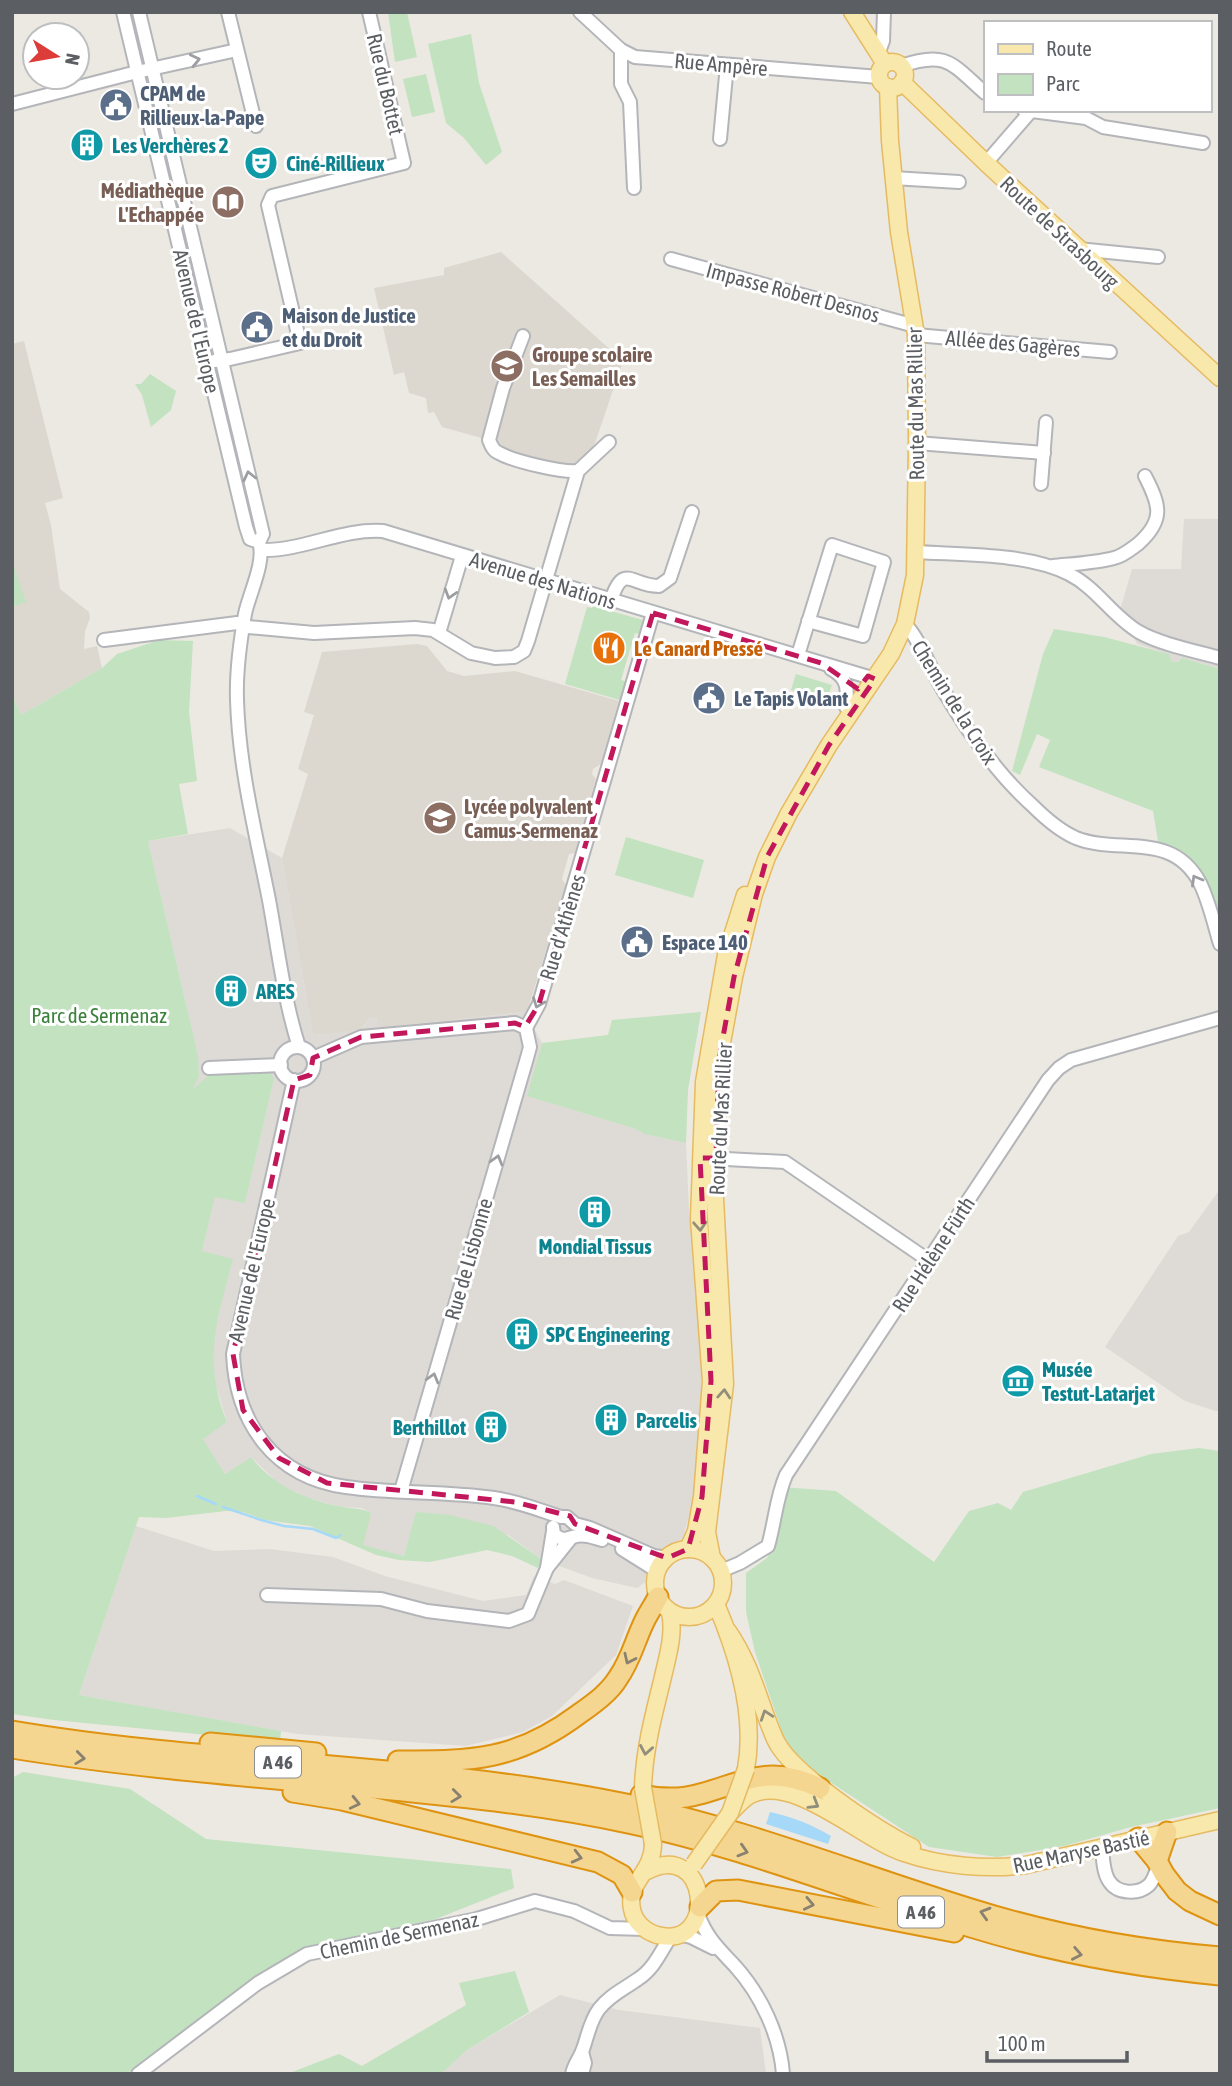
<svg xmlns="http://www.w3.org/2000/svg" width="1232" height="2086" font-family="'Asap Condensed',sans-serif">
  <rect width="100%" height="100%" fill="#ece9e2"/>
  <g fill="#dedbd7">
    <path d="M1184 519H1220V669L1182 658 1178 662H1172L1168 654 1137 644 1120 610 1132 569H1181Z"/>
    <path d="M230 828 282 858 313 1035 363 1028 370 1017 378 1019V1028L525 1012 542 1043 528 1096 636 1129 646 1134 686 1143 689 1210 702 1358 699 1450 692 1505 683 1538 662 1551 647 1581 637 1588 592 1578 543 1560 508 1535 417 1512 404 1556 362 1545 370 1513 362 1508 341 1507 308 1498 279 1484 251 1457 225 1474 202 1438 227 1422 214 1379 213 1341 221 1304 202 1251 215 1196 245 1203 274 1079 191 1093 198 1055 148 841Z"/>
    <path d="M1220 1189V1411H1215L1185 1401 1105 1347 1178 1236 1189 1232Z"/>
    <path d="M136 1526 214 1551 270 1549 333 1557 385 1576 483 1601 526 1595 534 1576 555 1584 564 1580 633 1606 616 1655 552 1716 523 1732 466 1746 297 1734 79 1695Z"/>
    <path d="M560 1995 619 2010 760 2028 766 2074H441L467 2050Z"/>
  </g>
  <g fill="#dcd8d0">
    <path d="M501 252 623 361 595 443 589 454 572 471 493 448 489 440 442 427 434 412 428 413 426 398 409 393 404 372 394 375 374 288 444 275V268Z"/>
    <path d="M24 341 63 498 45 503 51 525 60 589 89 612 90 618 85 631 84 649 97 646 102 668 21 715 12 694V344Z"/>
    <path d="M417 644 427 646 447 671 464 676 515 671 619 701 601 764 593 769 592 774 596 779 575 853 569 854 562 879 566 885 528 1009 525 1012 377 1028 378 1019 370 1017 361 1030 313 1035 282 858 308 774 298 769 314 715 304 712 322 652Z"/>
  </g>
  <g fill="#c2e2c0">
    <path d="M388 12H407L417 57 395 62Z"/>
    <path d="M471 34 479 83 502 152 486 165 464 138 446 123 428 44Z"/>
    <path d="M426 74 435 112 412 117 403 79Z"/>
    <path d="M150 374 176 391 171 410 151 427 142 395 135 384H141Z"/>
    <path d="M12 560 26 602 12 607Z"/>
    <path d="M593 606 643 620 639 634 635 633 621 680 628 682 623 701 565 684 587 607 592 608Z"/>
    <path d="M1054 629 1104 637 1169 654 1172 662H1178L1182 658 1220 669V921C1205 879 1204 858 1158 841L1153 811 1039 767 1050 740 1037 734 1020 775 1012 771 1043 654Z"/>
    <path d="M159 640 193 641 189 712 197 781 179 784 188 834 148 841 198 1055 199 1077 192 1090 210 1074 269 1070 274 1079 245 1203 215 1197 202 1251 233 1259C217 1320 202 1360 227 1422L203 1439 225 1474 251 1457C272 1484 304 1499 338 1506 350 1509 359 1507 371 1513L363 1545 404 1556 416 1512 450 1515 493 1526 543 1560 538 1568 512 1556 487 1550 430 1562 399 1560 376 1555 310 1526 265 1520 243 1512 226 1511 166 1518 139 1517 79 1695 281 1731 280 1742 54 1720 12 1714V694L21 715 102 668 117 654Z"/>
    <path d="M796 674 832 685 827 700 791 690Z"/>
    <path d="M626 837 704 860 693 898 615 875Z"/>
    <path d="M701 1012 688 1090 686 1143 645 1134 636 1129 527 1096 542 1043 608 1035 612 1020Z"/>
    <path d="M1199 1448 1220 1451V1808L1131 1827 1064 1846 997 1857 929 1847 818 1774 786 1744 755 1652 746 1612V1573L767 1558 776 1540 781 1487 836 1491 934 1562 969 1511 998 1503 1011 1510 1023 1492 1151 1454Z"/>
    <path d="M23 1772 130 1789 206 1839 511 1869 514 1888 436 1919 311 1948 279 1963 217 2007 155 2057 125 2074H12V1778Z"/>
    <path d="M515 1971 529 2012 467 2050 441 2074H287L339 2054 362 2066 466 2005 459 1983Z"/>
  </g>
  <path fill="#a6d9f8" d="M770 1812C793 1817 811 1824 831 1836L828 1844 766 1824Z"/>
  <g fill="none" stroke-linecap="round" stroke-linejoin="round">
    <g stroke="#a6d9f8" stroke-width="2.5">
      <path d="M197 1496 216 1504"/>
      <path d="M223 1507 261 1520 284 1526 313 1529 336 1538 341 1535"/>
    </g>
    <defs>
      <g id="minor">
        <path d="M123 12 246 527 250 539 259 542"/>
        <path d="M139 12 263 534 259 542C266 561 249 594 245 614 240 642 236 672 237 700 239 768 256 834 269 900 278 949 284 1000 299 1047"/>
        <path d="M228 12 256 126"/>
        <path d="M580 12 621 50 635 57 879 77"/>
        <path d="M621 50V84L630 102 634 188"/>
        <path d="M878 54 883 41 884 12"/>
        <path d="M901 66C947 50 952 64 985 93"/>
        <path d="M12 104 137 72 237 50"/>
        <path d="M1024 110 1086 118 1103 127 1203 143"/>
        <path d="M720 139 727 65"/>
        <path d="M986 163 1031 111"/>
        <path d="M893 178 959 182"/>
        <path d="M1078 249 1158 257"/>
        <path d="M671 259 915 326"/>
        <path d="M916 335 1110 352"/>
        <path d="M523 336 503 388 489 440C491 445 493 451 499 453 513 461 563 473 578 471"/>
        <path d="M214 361 230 359 300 343 268 205 272 196 404 163 369 12"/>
        <path d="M917 443 1044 453"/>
        <path d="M1041 484 1046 422"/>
        <path d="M262 550C303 551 342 528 383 531L875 679"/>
        <path d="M917 552C964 555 1027 553 1069 574 1097 588 1112 616 1139 632 1160 644 1195 651 1220 658"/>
        <path d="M1053 566C1073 564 1095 563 1114 558 1123 556 1131 549 1138 544 1165 520 1160 505 1145 476"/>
        <path d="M611 600C624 562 631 586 659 586L670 578 692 512"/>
        <path d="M905 624C919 638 931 670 942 688 967 731 996 773 1033 806 1045 818 1060 831 1076 838 1119 855 1172 830 1200 883 1209 901 1214 924 1220 944"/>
        <path d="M439 633 462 556"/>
        <path d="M104 640 237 623 248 627 314 633 415 628 433 630 471 653 495 658 514 657 524 651 528 641 578 471 609 442"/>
        <path d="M798 655 832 545 884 562 863 636 808 621"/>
        <path d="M831 669C848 678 848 689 846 707"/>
        <circle cx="297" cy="1064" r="17"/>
        <path d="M313 1058 361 1037 515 1023 526 1028 539 1004 653 613"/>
        <path d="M209 1068 281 1065"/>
        <path d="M294 1080 233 1354C236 1423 274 1477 346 1487 395 1494 445 1491 494 1498 517 1501 539 1510 561 1517H567L575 1524 590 1528 654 1556 667 1558"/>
        <path d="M707 1158 785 1162 928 1260"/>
        <path d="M401 1491 527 1058 530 1047 526 1028"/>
        <path d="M553 1527 554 1534C564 1543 567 1537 577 1536 586 1534 594 1538 602 1540"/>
        <path d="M622 1549 657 1571"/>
        <path d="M547 1568 571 1538"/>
        <path d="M721 1571 740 1563 768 1546C775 1522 776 1498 786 1475L1048 1080 1059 1068 1071 1060 1220 1018"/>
        <path d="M267 1595 381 1599 427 1611 509 1621 528 1614 547 1568 553 1531"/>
        <path d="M1102 1848C1103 1858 1103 1872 1109 1881 1117 1894 1138 1895 1149 1885 1154 1880 1156 1871 1159 1864"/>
        <path d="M698 1914C706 1937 719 1949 735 1966 761 1995 780 2035 783 2074"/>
        <path d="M678 1934 691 1937 713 1948"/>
        <path d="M582 2052 585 2063 582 2074"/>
        <path d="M138 2074 258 1983 307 1954 477 1919 535 1901 574 1911 610 1928 645 1929"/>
        <path d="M572 2074C574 2064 580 2058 583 2049 588 2035 590 2021 599 2009 610 1995 624 1989 638 1979 654 1969 661 1951 671 1936"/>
      </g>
      <g id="major">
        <path d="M852 12 885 64"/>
        <circle cx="892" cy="75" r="13"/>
        <path d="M902 82 986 163 1220 378"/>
        <path d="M688 1549 696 1531 702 1497 711 1381 699 1219 704 1082 726 955 745 895"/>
        <circle cx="689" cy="1583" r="34"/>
        <path d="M712 1558 707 1532 725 1384 715 1199 719 1059 734 977 754 894 767 857 789 813 829 745 891 654 905 624 915 575 917 443 916 335 899 232 890 141 888 87"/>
        <path d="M716 1604C737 1653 756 1714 746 1769"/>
        <path d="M728 1631C753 1668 758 1700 775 1739 790 1773 878 1830 912 1847"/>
        <path d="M643 1788C644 1752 653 1717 662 1681 667 1658 675 1635 670 1612"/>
        <path d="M730 1813C736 1807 742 1800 750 1795 794 1773 861 1839 904 1853 942 1866 986 1870 1026 1865L1220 1820"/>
        <path d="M645 1872C710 1836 719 1952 657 1935 644 1931 634 1921 632 1909 626 1882 653 1873 653 1844"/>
      </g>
      <g id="highway">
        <path d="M12 1731C214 1765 421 1763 621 1803 741 1827 854 1873 971 1909 1051 1934 1136 1950 1220 1957"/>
        <path d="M210 1743 316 1753"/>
        <path d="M12 1748C135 1768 259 1777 382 1789 466 1797 551 1806 633 1824 750 1849 857 1894 971 1927 1052 1952 1136 1967 1220 1975"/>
        <path d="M398 1761C473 1761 516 1761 579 1714 593 1704 609 1693 618 1678 631 1660 635 1640 645 1620 649 1612 654 1605 658 1597"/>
        <path d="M293 1792 342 1800 598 1862 622 1875 632 1892"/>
        <path d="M641 1795C661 1799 680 1800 700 1794 724 1788 748 1776 773 1776 790 1776 805 1781 820 1788"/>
        <path d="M1138 1838 1157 1861 1164 1874 1177 1891 1190 1901 1220 1915"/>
        <path d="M1157 1861 1167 1832"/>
        <path d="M700 1907 716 1891 738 1890 954 1932"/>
      </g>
    </defs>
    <use href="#minor" stroke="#b3b5b9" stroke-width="16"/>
    <use href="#major" stroke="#e6ba61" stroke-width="19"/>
    <use href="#highway" stroke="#de9311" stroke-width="23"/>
    <use href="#minor" stroke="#fff" stroke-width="12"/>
    <use href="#major" stroke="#f9e8ab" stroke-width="16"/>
    <use href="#highway" stroke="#f5d691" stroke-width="19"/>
    <defs>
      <g id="major-bridge">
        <path d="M643 1788 653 1844"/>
        <path d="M694 1864 730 1813 746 1769"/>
      </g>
    </defs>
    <use href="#major-bridge" stroke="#e6ba61" stroke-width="19" stroke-linecap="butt"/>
    <use href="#major-bridge" stroke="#f9e8ab" stroke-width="16"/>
  </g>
  <defs><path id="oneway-chevron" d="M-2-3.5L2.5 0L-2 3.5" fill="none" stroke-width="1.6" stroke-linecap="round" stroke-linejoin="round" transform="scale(1.75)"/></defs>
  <g stroke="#9d9ea1">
    <use href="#oneway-chevron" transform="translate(195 60) rotate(-13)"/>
    <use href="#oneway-chevron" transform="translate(249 476) rotate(-103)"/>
    <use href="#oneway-chevron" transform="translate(450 594) rotate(107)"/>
    <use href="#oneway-chevron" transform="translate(1196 880) rotate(-120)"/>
    <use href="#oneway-chevron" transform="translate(538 1003) rotate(111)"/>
    <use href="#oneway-chevron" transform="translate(497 1160) rotate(-74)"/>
    <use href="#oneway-chevron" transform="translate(433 1378) rotate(-74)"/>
  </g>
  <g stroke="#928e7c">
    <use href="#oneway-chevron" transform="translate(700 1226) rotate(87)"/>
    <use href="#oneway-chevron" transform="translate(724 1394) rotate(-86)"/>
    <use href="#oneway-chevron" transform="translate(766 1715) rotate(-109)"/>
    <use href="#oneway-chevron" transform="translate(646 1750) rotate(100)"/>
    <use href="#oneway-chevron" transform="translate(814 1804) rotate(31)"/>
  </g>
  <g stroke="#898270">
    <use href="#oneway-chevron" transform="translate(629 1659) rotate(115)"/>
    <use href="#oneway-chevron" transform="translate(80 1758) rotate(7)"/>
    <use href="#oneway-chevron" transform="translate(456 1796) rotate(7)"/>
    <use href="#oneway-chevron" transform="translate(355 1803) rotate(13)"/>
    <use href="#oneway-chevron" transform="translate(743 1851) rotate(17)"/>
    <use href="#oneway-chevron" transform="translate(577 1857) rotate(14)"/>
    <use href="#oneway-chevron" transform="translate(809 1904) rotate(12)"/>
    <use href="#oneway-chevron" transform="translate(985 1913) rotate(-164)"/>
    <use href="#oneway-chevron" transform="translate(1077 1954) rotate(11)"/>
  </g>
  <path fill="none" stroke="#c2185b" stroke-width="5" stroke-dasharray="14 9" stroke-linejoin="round" d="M653 613 821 663 858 689 868 676 875 679 829 745 767 857 734 977 719 1059 716 1158H700L711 1381 702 1497 688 1549 667 1558 575 1524 570 1516 515 1502 327 1483 279 1458 243 1410 233 1354 294 1080 310 1075 313 1058 361 1037 515 1023 525 1027 539 1004Z"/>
  <defs>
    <symbol id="civic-disc" viewBox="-11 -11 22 22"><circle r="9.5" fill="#5c6f8a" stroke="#fff"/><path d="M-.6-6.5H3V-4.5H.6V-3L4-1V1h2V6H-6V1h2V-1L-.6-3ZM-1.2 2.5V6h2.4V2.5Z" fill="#fff"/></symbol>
    <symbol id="building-disc" viewBox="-11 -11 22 22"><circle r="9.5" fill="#0f9aa8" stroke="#fff"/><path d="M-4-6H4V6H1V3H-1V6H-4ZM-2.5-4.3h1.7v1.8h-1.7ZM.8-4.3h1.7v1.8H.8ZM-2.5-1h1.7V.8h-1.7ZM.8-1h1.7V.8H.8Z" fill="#fff"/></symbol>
    <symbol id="theatre-disc" viewBox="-11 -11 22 22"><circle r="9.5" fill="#0f9aa8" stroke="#fff"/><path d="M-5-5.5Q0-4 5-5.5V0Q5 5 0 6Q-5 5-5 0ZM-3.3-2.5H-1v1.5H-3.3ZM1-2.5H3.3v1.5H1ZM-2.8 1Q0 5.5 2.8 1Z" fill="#fff"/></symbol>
    <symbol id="library-disc" viewBox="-11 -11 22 22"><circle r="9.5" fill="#8d6e63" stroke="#fff"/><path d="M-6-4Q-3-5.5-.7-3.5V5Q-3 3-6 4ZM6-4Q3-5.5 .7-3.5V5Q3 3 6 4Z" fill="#fff"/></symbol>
    <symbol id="school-disc" viewBox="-11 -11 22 22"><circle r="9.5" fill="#8d6e63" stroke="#fff"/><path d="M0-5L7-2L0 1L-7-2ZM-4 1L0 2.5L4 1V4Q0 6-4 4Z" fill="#fff"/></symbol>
    <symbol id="restaurant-disc" viewBox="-11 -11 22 22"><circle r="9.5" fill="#e8710a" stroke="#fff"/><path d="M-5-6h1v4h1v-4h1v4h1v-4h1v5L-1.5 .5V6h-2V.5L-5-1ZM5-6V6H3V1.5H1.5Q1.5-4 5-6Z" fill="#fff"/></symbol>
    <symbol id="museum-disc" viewBox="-11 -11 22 22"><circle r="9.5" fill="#0f9aa8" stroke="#fff"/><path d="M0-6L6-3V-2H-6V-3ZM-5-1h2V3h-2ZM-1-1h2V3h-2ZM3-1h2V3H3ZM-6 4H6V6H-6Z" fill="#fff"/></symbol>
  </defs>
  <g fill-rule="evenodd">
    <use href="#civic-disc" x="97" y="86" width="38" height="38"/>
    <use href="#building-disc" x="68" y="126" width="38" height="38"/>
    <use href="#theatre-disc" x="242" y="144" width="38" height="38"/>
    <use href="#library-disc" x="209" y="183" width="38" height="38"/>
    <use href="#civic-disc" x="238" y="308" width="38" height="38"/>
    <use href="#school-disc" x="488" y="347" width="38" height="38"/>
    <use href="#restaurant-disc" x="590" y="629" width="38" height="38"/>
    <use href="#civic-disc" x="690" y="679" width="38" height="38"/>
    <use href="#school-disc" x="421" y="799" width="38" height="38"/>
    <use href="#civic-disc" x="618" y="923" width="38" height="38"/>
    <use href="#building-disc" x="212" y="972" width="38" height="38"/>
    <use href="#building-disc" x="576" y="1193" width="38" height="38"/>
    <use href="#building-disc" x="503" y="1315" width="38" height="38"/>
    <use href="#museum-disc" x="999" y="1362" width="38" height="38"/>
    <use href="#building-disc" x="592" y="1401" width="38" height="38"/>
    <use href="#building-disc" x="472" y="1408" width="38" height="38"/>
  </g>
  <g text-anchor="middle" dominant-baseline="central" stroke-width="6" stroke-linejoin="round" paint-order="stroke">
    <g fill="#fff" stroke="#8c8e91" stroke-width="2">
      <rect x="255" y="1746.5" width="46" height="31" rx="5"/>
      <rect x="898" y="1896.5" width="46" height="31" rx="5"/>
    </g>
    <g font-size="19" font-weight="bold" fill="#5b5e62">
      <text x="278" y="1762">A 46</text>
      <text x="921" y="1912">A 46</text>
    </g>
    <g font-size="21" fill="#5b5e62" stroke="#fff">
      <text transform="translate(721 64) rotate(5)">Rue Ampère</text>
      <text transform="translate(386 84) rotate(77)">Rue du Bottet</text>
      <text transform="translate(1060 232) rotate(43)">Route de Strasbourg</text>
      <text transform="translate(793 292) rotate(15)">Impasse Robert Desnos</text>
      <text transform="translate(197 321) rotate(77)">Avenue de l'Europe</text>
      <text transform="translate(1013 343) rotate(5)">Allée des Gagères</text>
      <text transform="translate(915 404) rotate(-91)">Route du Mas Rillier</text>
      <text transform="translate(543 580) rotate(17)">Avenue des Nations</text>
      <text transform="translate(955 702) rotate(58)">Chemin de la Croix</text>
      <text transform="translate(562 927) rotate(-73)">Rue d'Athènes</text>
      <text transform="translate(720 1119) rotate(-87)">Route du Mas Rillier</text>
      <text transform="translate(933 1254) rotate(-57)">Rue Hélène Fürth</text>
      <text transform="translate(468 1259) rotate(-74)">Rue de Lisbonne</text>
      <text transform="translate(251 1270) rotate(-77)">Avenue de l'Europe</text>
      <text transform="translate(1081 1851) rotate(-12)">Rue Maryse Bastié</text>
      <text transform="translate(399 1935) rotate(-12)">Chemin de Sermenaz</text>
    </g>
    <g font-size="21" font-weight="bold" fill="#4e5e75" stroke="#fff" text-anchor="start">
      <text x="140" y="93">CPAM de<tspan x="140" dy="24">Rillieux-la-Pape</tspan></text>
      <text x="282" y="315">Maison de Justice<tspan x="282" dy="24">et du Droit</tspan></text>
      <text x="734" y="698">Le Tapis Volant</text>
      <text x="662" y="942">Espace 140</text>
    </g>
    <g font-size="21" font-weight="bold" fill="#0d838f" stroke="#fff" text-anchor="start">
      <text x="112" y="145">Les Verchères 2</text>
      <text x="286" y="163">Ciné-Rillieux</text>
      <text x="256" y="991">ARES</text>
      <text x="595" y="1246" text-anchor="middle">Mondial Tissus</text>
      <text x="546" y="1334">SPC Engineering</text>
      <text x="1042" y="1369">Musée<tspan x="1042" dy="24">Testut-Latarjet</tspan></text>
      <text x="636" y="1420">Parcelis</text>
      <text x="466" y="1427" text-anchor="end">Berthillot</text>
    </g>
    <g font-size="21" font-weight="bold" fill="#785e54" stroke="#fff" text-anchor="start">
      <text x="204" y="190" text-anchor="end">Médiathèque<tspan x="204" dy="24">L'Echappée</tspan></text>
      <text x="532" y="354">Groupe scolaire<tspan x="532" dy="24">Les Semailles</tspan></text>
      <text x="464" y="806">Lycée polyvalent<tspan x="464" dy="24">Camus-Sermenaz</tspan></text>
    </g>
    <g font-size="21" font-weight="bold" fill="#c56008" stroke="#fff" text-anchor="start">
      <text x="634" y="648">Le Canard Pressé</text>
    </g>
    <g font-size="21" fill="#3b813b" stroke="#fff">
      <text x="99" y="1015">Parc de Sermenaz</text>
    </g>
  </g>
  <rect width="1232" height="2086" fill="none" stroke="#5b5e62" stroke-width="28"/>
  <rect x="984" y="21" width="228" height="91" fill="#ffffff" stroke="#bdbfc0" stroke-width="2"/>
  <rect x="998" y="44" width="35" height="10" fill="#f9e8ab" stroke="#bdbfc0" stroke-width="2"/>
  <text x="1046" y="56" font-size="21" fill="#5b5e62">Route</text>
  <rect x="998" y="74" width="35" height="21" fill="#c2e2c0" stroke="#bdbfc0" stroke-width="2"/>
  <text x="1046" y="91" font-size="21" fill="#5b5e62">Parc</text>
  <g transform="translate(56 56) rotate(101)"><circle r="33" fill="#ffffff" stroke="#bdbfc0" stroke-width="2"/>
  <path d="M0-5L12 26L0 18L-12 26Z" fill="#dc3d39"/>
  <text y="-10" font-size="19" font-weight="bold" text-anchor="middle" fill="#5b5e62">N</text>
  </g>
  <path d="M987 2051v10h140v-10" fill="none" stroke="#5b5e62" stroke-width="3.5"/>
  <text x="998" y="2051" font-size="21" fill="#5b5e62" stroke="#ffffff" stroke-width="5" paint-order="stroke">100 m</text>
</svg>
